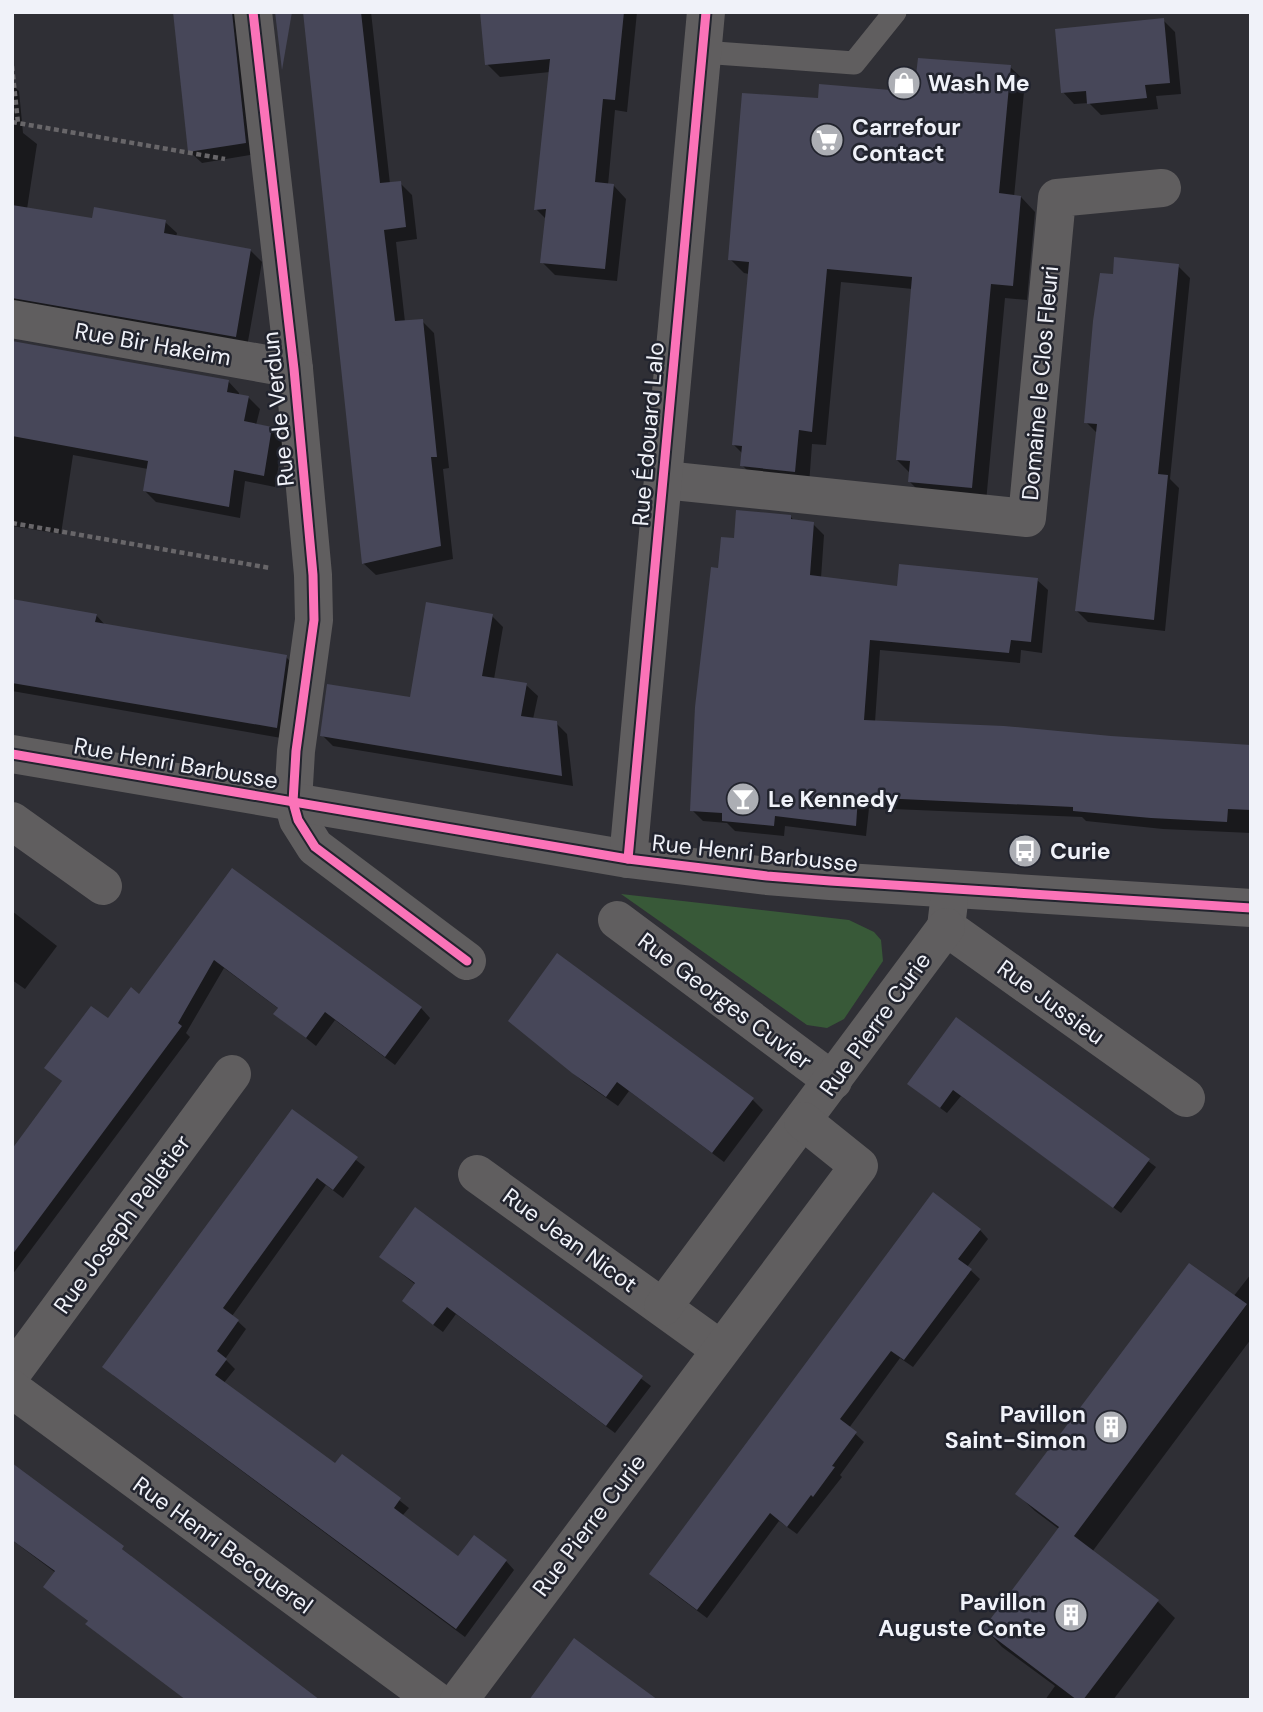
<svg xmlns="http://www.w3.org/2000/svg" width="1263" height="1712" font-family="'DM Sans',sans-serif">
  <rect width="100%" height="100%" fill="#2f2f35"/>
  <path fill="#385938" d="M621 894 849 920 874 932 881 940 883 961 844 1019 827 1028 807 1025Z"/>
  <g fill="#0007">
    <path d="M175 12H240L256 154 202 163 190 152Z"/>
    <path d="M304 12H371L390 184 400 183 412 195 417 239 396 242 405 322 422 321 434 333 449 468 443 469 453 559 376 575 363 563Z"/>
    <path d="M481 12H637L627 112 615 110 608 185 614 186 626 199 617 281 555 275 542 262 546 219 536 209 550 72 500 77 487 64Z"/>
    <path d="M1163 20 1175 32 1181 94 1156 96 1158 109 1101 115 1089 103 1074 104 1063 92Z"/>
    <path d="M1010 67 1025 81 1014 197H1021L1035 212 1027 300 1005 298 986 502 924 496 910 482V473L897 460 913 289 841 282 826 445 812 444 809 485 757 480 742 465 743 454 733 444 749 274 744 273 730 259 819 100 916 93Z"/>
    <path d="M12 85 19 91 23 133 37 144 27 209 94 220 165 222 177 233 176 237 250 250 262 262 247 347 12 312Z"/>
    <path d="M1178 266 1190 278 1170 479 1179 488 1165 631 1088 622 1077 611 1098 434 1086 422Z"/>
    <path d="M12 343 228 381 239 393V396L248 397 260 409 256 425 272 428 283 440 275 487 245 481 240 518 156 502 144 490 148 469 73 455 61 534 12 526Z"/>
    <path d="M791 517 795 522 813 524 824 535 821 578 899 588 1037 580 1048 590 1042 653 1021 650 1020 663 880 650 875 722 1251 747V833L1163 829 1086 821 1082 817 869 808 866 836 785 826 784 836 735 831 727 823 703 821 692 810 720 570 735 540Z"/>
    <path d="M12 601 96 615 106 626 286 657 297 668 287 739 12 691Z"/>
    <path d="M492 616 503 627 494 679 526 685 538 696 533 719 556 723 567 734 573 786 333 746 322 735 412 699Z"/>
    <path d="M232 870 421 1008 430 1018 395 1065 335 1020 316 1046 276 1014 279 1009 224 968 186 1033 190 1037 12 1275V1151L63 1082 47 1067 139 996Z"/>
    <path d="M12 911 57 946 25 989 12 980Z"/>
    <path d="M957 1019 1156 1167 1121 1213 961 1096 947 1113 916 1090Z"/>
    <path d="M510 1021 752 1099 763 1110 724 1162 629 1091 618 1106 585 1083Z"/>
    <path d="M293 1111 365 1167 343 1198 326 1185 232 1316 246 1329 225 1359 235 1369 223 1384 335 1466 343 1456 409 1508 402 1516 459 1558 506 1561 514 1570 465 1637 113 1375Z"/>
    <path d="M416 1210 651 1386 615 1433 456 1314 443 1332 412 1309 416 1285 381 1257Z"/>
    <path d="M980 1230 988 1239 967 1267 980 1279 913 1367 900 1358 849 1428 864 1442 840 1475 842 1477 797 1534 779 1521 707 1618 660 1583 651 1574Z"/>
    <path d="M1251 1274V1339L1092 1552 1157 1601 1175 1618 1113 1700H1045L1055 1686 1002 1647 985 1629 1059 1529 1035 1511 1017 1494 1233 1297Z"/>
    <path d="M12 1465 131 1556 89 1622 46 1587 56 1573 12 1540Z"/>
  </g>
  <g fill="#474759">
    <path d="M173 12H232L246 143 188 152Z"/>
    <path d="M275 12H292L282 70Z"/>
    <path d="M303 12H361L380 183 401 181 406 227 384 230 395 321 423 319 437 457H431L441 546 362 564Z"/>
    <path d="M480 12H624L615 100 603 99 595 182 614 184 605 269 540 263 546 209 534 210 550 59 485 65Z"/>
    <path d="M1164 18 1170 83 1145 85 1147 98 1087 104 1086 91 1061 93 1055 29Z"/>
    <path d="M918 58 1011 65 999 193 1021 196 1013 286 991 284 972 488 908 482 910 461 896 460 912 277 827 269 812 432 799 430 795 472 740 466 742 446 732 445 749 262 728 260 742 93 818 98 819 84 914 92Z"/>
    <path d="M12 205 92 218 94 207 166 220 164 233 251 249 236 337 12 298Z"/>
    <path d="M1114 257 1179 264 1158 474 1168 475 1154 620 1075 611 1097 424 1084 423 1093 321 1100 273 1113 274Z"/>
    <path d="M12 341 229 380 227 392 249 396 244 421 272 427 264 476 234 470 229 507 143 491 148 461 12 436Z"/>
    <path d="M736 510 791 515V519L814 522 810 575 897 586 899 564 1038 578 1031 642 1011 640 1009 653 870 640 864 720 1004 726 1111 736 1251 745V810L1228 809 1227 822 1151 818 1073 811V807L858 797 856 826 775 816 774 826 722 821V813L690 811 695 707 711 567 718 568 721 537 734 538Z"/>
    <path d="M12 599 97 614 95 622 287 655 277 728 12 683Z"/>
    <path d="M426 602 493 614 482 676 527 683 521 716 557 721 562 776 320 736 327 684 410 697Z"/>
    <path d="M232 868 422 1007 385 1057 325 1012 306 1038 273 1014 278 1008 214 960 178 1023 182 1026 12 1255V1149L62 1081 44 1068 91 1006 108 1018 131 987 139 994Z"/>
    <path d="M557 953 754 1098 712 1153 617 1082 606 1097 572 1073 508 1021Z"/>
    <path d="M956 1017 1150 1159 1113 1208 953 1090 940 1108 907 1084Z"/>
    <path d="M292 1109 358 1157 333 1190 317 1178 223 1308 239 1320 217 1351 227 1359 215 1375 335 1463 342 1454 401 1498 394 1508 458 1556 474 1535 507 1560 456 1629 102 1367Z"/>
    <path d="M933 1192 981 1229 958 1259 972 1269 904 1360 891 1351 840 1419 857 1432 832 1466 835 1467 813 1497 811 1495 787 1527 770 1513 697 1610 649 1574Z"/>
    <path d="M415 1207 643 1376 606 1426 447 1307 433 1325 402 1301 415 1283 379 1257Z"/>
    <path d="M1189 1263 1247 1304 1074 1536 1159 1600 1083 1700H1077L983 1629 1059 1527 1015 1494Z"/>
    <path d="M12 1463 124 1546 122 1549 320 1700H186L85 1624 88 1621 43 1587 55 1571 12 1540Z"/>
    <path d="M574 1638 606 1662 658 1700H529Z"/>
  </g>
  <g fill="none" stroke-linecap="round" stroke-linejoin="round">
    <g stroke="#686669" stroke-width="4.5" stroke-dasharray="5 3.5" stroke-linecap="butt">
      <path d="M12 66 18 123"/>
      <path d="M12 122 225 159"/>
      <path d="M12 523 270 568"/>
    </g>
    <path stroke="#605e5f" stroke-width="23" d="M702 52 854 63 895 12"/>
    <g stroke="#605e5f" stroke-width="38">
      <path d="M253 12 294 369 313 575 314 620 296 751 293 802 298 820 315 847 467 961"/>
      <path d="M12 319 294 369"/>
      <path d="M664 480 1027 518 1057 198 1162 188"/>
      <path d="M12 754 628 859 767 876 830 881 1251 908"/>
      <path d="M12 821 103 886"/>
      <path d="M628 859 706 12"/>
      <path d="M949 902 946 927 1186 1098"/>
      <path d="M617 920 833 1081"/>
      <path d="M477 1174 720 1349"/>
      <path d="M663 1307 946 927"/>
      <path d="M12 1373 232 1074"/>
      <path d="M12 1389 435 1700"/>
      <path d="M459 1700 859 1166 803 1121"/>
    </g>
    <defs>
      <g id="cycleway">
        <path d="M253 12 294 369 313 575 314 620 296 751 293 802 298 820 315 847 467 961"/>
        <path d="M12 754 628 859 767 876 830 881 1251 908"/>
        <path d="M628 859 706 12"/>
      </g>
    </defs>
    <use href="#cycleway" stroke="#22242e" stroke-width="13"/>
    <use href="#cycleway" stroke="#fb73b8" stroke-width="9"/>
  </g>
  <defs>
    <symbol id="shop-disc" viewBox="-11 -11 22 22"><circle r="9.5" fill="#acaeb4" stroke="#22242e"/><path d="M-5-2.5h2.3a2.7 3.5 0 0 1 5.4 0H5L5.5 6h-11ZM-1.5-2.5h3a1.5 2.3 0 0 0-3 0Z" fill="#fff"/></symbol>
    <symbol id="supermarket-disc" viewBox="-11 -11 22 22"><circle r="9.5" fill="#acaeb4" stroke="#22242e"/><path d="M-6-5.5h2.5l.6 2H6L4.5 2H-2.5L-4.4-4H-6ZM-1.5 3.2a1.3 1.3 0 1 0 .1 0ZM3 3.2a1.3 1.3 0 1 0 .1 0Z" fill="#fff"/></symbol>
    <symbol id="bar-disc" viewBox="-11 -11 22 22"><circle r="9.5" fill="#acaeb4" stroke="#22242e"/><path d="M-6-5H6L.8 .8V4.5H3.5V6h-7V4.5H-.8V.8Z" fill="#fff"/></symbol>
    <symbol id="bus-disc" viewBox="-11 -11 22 22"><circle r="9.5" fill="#acaeb4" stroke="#22242e"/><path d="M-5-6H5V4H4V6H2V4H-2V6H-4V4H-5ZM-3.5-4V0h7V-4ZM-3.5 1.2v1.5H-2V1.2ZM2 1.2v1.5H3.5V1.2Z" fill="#fff"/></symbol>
    <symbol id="building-disc" viewBox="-11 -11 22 22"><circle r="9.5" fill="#acaeb4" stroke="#22242e"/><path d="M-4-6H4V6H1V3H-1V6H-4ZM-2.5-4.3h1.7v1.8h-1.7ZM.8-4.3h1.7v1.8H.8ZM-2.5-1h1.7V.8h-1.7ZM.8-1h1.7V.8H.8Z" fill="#fff"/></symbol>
  </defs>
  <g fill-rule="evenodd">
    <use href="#shop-disc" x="885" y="64" width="38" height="38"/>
    <use href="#supermarket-disc" x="808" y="121" width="38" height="38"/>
    <use href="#bar-disc" x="724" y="780" width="38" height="38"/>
    <use href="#bus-disc" x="1006" y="832" width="38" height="38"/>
    <use href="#building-disc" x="1092" y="1408" width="38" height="38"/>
    <use href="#building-disc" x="1052" y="1596" width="38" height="38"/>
  </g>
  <g text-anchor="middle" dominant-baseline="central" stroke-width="5" stroke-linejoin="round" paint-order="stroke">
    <g font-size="23" font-weight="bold" fill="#f0f2f9" stroke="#22242e" text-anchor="start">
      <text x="928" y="83">Wash Me</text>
      <text x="852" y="127">Carrefour<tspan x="852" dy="26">Contact</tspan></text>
      <text x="768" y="799">Le Kennedy</text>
      <text x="1050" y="851">Curie</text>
      <text x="1086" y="1414" text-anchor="end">Pavillon<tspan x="1086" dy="26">Saint-Simon</tspan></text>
      <text x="1046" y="1602" text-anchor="end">Pavillon<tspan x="1046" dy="26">Auguste Conte</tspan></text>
    </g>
    <g font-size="23" fill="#f0f2f9" stroke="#22242e">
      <text transform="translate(153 344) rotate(10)">Rue Bir Hakeim</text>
      <text transform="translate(1040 383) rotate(-85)">Domaine le Clos Fleuri</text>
      <text transform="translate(278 409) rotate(-96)">Rue de Verdun</text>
      <text transform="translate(648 434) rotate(-85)">Rue Édouard Lalo</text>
      <text transform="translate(176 763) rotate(10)">Rue Henri Barbusse</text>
      <text transform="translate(755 853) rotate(6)">Rue Henri Barbusse</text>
      <text transform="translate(725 1001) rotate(37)">Rue Georges Cuvier</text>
      <text transform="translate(1051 1002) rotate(36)">Rue Jussieu</text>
      <text transform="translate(875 1024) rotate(-54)">Rue Pierre Curie</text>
      <text transform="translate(122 1224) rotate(-54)">Rue Joseph Pelletier</text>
      <text transform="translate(570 1240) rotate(36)">Rue Jean Nicot</text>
      <text transform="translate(589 1525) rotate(-53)">Rue Pierre Curie</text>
      <text transform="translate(223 1545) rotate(36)">Rue Henri Becquerel</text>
    </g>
  </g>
  <rect width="1263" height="1712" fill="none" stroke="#f0f2f9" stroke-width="28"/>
</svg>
